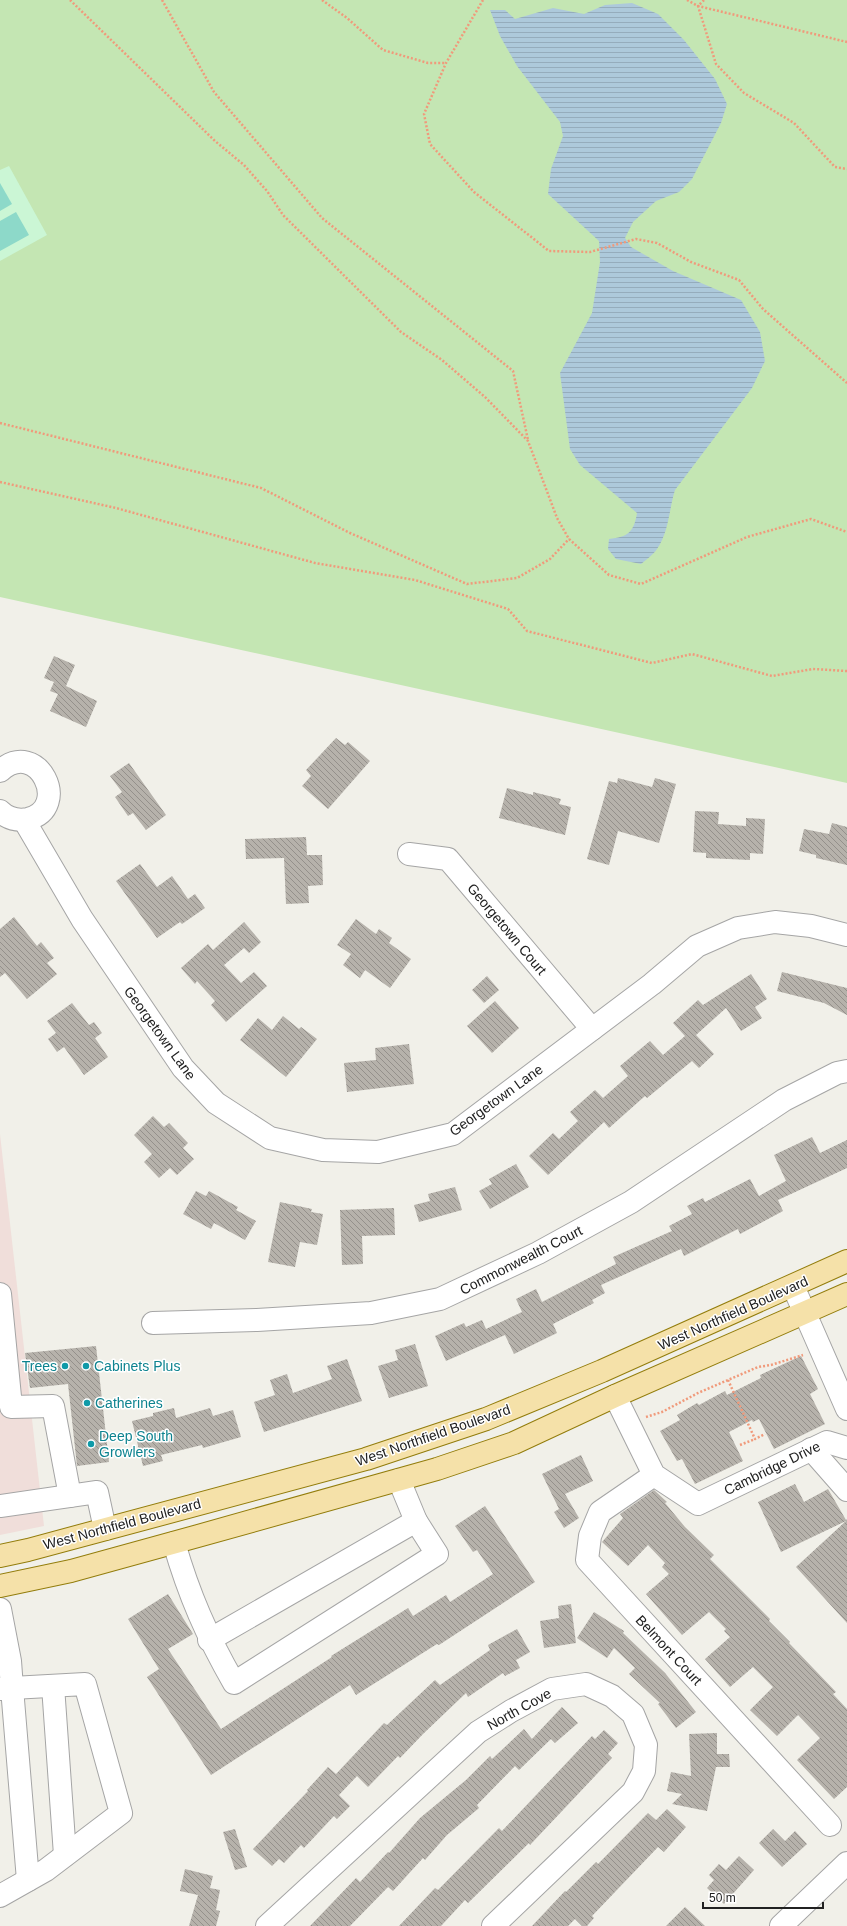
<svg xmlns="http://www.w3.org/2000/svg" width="847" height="1926" font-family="Arial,sans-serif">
  <defs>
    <pattern id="water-rules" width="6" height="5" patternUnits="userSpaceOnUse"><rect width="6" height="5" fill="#adc9db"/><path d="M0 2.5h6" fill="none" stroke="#95acbc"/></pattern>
    <pattern id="building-back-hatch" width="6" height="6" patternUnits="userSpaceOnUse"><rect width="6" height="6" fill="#b6b2ab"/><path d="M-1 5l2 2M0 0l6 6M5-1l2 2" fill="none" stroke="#94908b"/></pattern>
  </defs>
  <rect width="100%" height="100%" fill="#f1f0e9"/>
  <path fill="#f0deda" d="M0 1134 44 1526 0 1535Z"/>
  <path fill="#c4e6b3" d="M0 0H847V783L0 597Z"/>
  <path fill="#cbf6d5" d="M9 166 47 235 0 261V170Z"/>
  <g fill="#8dd9c9">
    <path d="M0 183 12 204 0 211Z"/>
    <path d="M16 212 29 235 0 251V221Z"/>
  </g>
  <path fill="url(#water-rules)" d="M632 3 658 14 684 40 715 79 727 104 721 123 692 179 679 192 656 201 633 222 625 238 631 247 673 271 741 300 760 332 765 361 752 388 675 490C669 509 669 532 657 549 653 555 646 560 641 564L616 559 608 549 609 539C628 537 634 532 637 513L580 465 570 449 560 373 592 313 600 262 599 241 548 194 551 169 563 136 560 122 517 66 500 36 490 10H505L515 19 553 8 584 14 605 5Z"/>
  <g fill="url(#building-back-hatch)">
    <path d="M54 656 75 665 66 686 97 701 86 727 50 711 58 694 50 691 54 682 44 678Z"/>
    <path d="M336 738 345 745 348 742 370 761 328 809 302 786 311 776 306 770Z"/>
    <path d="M129 763 166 815 146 830 133 813 128 816 115 797 122 792 110 776Z"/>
    <path d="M618 778 652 787 655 778 676 784 659 843 618 831 609 865 587 859 609 781 617 783Z"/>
    <path d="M507 788 533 795V792L561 799 559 804 571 807 565 835 499 818Z"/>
    <path d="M695 811 719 812 718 824 746 826V818L765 819 763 854 750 853V860L706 858V853L693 852Z"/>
    <path d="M832 823 847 827V865L816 858V855L799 851 804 829 829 834Z"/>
    <path d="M306 837 307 855H322L323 885 308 886 309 903 286 904 284 858 246 859 245 839Z"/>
    <path d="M140 864 157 887 172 876 188 899 195 894 205 908 182 924 180 922 157 938 116 881Z"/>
    <path d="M14 917 37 946 41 942 54 958 47 963 57 974 27 999 5 973 0 977V929Z"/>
    <path d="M356 919 376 934 379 929 392 938 389 943 411 959 390 988 365 970 360 978 343 965 351 954 337 945Z"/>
    <path d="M244 922 261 942 249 953 244 948 224 965 241 983 254 972 267 986 226 1022 211 1005 215 1001 197 981 195 984 181 968 208 944 213 950Z"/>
    <path d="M782 972 847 988V1015L824 1003 777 991Z"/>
    <path d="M751 974 767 999 755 1007 762 1018 741 1031 726 1008 696 1035 714 1054 699 1068 692 1061 647 1098 645 1096 609 1128 604 1122 548 1175 529 1156 553 1133 559 1139 578 1121 570 1112 595 1090 603 1098 628 1076 620 1066 650 1041 663 1055 685 1036 673 1023 698 1000 703 1005Z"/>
    <path d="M487 976 499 990 484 1003 472 990Z"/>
    <path d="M495 1001 519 1028 492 1053 467 1026Z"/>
    <path d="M72 1003 89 1025 94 1022 102 1033 95 1038 108 1057 84 1075 64 1047 57 1052 48 1039 56 1033 47 1021Z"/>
    <path d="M283 1016 299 1029 301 1027 317 1039 286 1077 240 1040 258 1018 272 1030Z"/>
    <path d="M409 1044 414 1084 347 1092 344 1063 376 1060 375 1048Z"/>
    <path d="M153 1116 164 1127 169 1123 188 1143 183 1148 194 1159 177 1175 170 1168 159 1178 144 1162 152 1154 134 1135Z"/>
    <path d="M812 1137 820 1153 847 1140V1168L778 1200 783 1211 740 1234 738 1229 684 1256 681 1249 601 1285 605 1293 592 1300 594 1303 553 1324 557 1333 514 1354 505 1335 446 1361 435 1336 464 1323 466 1327 482 1320 486 1329 522 1312 516 1299 536 1289 542 1302 616 1264 613 1257 672 1231 669 1226 692 1214 687 1206 703 1198 705 1202 750 1179 759 1196 786 1181 774 1155Z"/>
    <path d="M516 1164 529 1187 490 1209 479 1191 492 1184 489 1179Z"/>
    <path d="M455 1187 462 1210 419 1222 414 1205 430 1201 428 1194Z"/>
    <path d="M196 1191 206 1196 209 1191 238 1207 236 1210 256 1221 245 1240 214 1223 211 1229 183 1214Z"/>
    <path d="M280 1202 312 1209 311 1212 323 1214 317 1245 300 1242 295 1267 268 1262Z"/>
    <path d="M394 1208 395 1235 362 1236 363 1264 342 1265 340 1210Z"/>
    <path d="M415 1344 428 1386 389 1398 378 1366 398 1360 395 1350Z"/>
    <path d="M96 1346 109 1462 77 1466 68 1384 30 1388 25 1353Z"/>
    <path d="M801 1356 818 1389 810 1394 825 1424 774 1449 759 1419 753 1422 752 1420 729 1432 743 1461 695 1484 682 1459 677 1461 660 1431 680 1420 677 1415 697 1403 699 1405 725 1391 727 1395 761 1378 760 1375Z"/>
    <path d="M347 1359 362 1401 264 1432 254 1402 275 1395 270 1380 287 1374 293 1393 332 1379 327 1366Z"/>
    <path d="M174 1408 176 1418 210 1408 213 1416 233 1410 241 1437 203 1448 202 1445 161 1455 163 1461 143 1466 132 1421 153 1416V1413Z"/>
    <path d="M581 1455 593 1481 565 1494 579 1518 564 1528 554 1512 559 1509 542 1474Z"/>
    <path d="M795 1484 804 1502 828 1489 846 1520 847 1519V1623L796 1567 846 1521 781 1552 758 1502Z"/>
    <path d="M654 1490 667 1502 665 1503 685 1527 714 1555 710 1559 770 1619 769 1621 790 1642 789 1643 836 1692 833 1694 847 1709V1787L834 1799 797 1760 820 1738 798 1715 777 1736 750 1710 773 1687 753 1667 730 1687 705 1659 730 1637 724 1631 726 1629 709 1612 682 1635 646 1594 669 1574 662 1567 665 1563 648 1545 628 1566 602 1542 623 1518 620 1514Z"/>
    <path d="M485 1506 535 1582 439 1645 437 1644 356 1695 350 1685 211 1775 147 1677 159 1669 128 1619 168 1594 193 1634 168 1649 221 1729 332 1657 331 1656 408 1608 413 1616 446 1595 450 1602 493 1574 477 1550 473 1552 455 1526Z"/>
    <path d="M571 1604 576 1643 544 1648 540 1621 559 1618 558 1606Z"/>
    <path d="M594 1612 624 1631 623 1633 665 1673 696 1712 676 1728 658 1704 660 1703 629 1674 635 1668 614 1648 607 1658 577 1638Z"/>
    <path d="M517 1629 530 1652 516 1660 520 1668 505 1676 503 1673 468 1697 466 1693 423 1734 400 1758 398 1756 368 1787 357 1776 339 1795 350 1806 337 1819 334 1816 304 1848 301 1845 284 1863 279 1859 272 1866 253 1849 308 1791 307 1790 328 1767 336 1774 384 1723 387 1725 435 1680 440 1685 490 1650 488 1645Z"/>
    <path d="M562 1707 578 1723 555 1743 551 1739 519 1770 515 1766 477 1805 479 1808 447 1835 425 1860 423 1858 393 1891 388 1887 350 1926H310L356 1878 360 1882 388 1852 389 1853 420 1818 466 1780 490 1756 492 1759 524 1729 532 1739Z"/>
    <path d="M604 1730 618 1743 608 1754 612 1758 530 1845 529 1843 468 1903 465 1900 441 1926H399L435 1888 438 1890 499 1828 502 1831 592 1736 595 1739Z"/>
    <path d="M717 1733V1754H729L730 1767H716L707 1811 672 1804 682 1794 667 1791 671 1772 691 1776 689 1734Z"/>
    <path d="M667 1809 686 1827 664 1852 658 1847 592 1916 594 1918 587 1926H582L575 1919 568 1926H532L565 1891 566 1892 596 1862 598 1864 648 1813 656 1820Z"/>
    <path d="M235 1829 247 1867 235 1870 223 1832Z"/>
    <path d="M773 1829 785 1841 795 1831 807 1844 782 1867 759 1843Z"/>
    <path d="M739 1856 754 1870 724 1904 707 1888 714 1880 709 1875 719 1864 726 1870Z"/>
    <path d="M185 1869 213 1876 210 1888 220 1890 216 1910 220 1911 216 1926H189L198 1895 180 1891Z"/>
    <path d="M685 1907 705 1926H666Z"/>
  </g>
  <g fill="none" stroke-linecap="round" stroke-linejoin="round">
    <defs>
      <g id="minor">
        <path d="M0 771C38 737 72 808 28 819 17 821 8 819 0 811"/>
        <path d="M24 820 82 919 183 1068 216 1103 270 1138 323 1150 378 1152 453 1134 652 984 697 946 738 928 775 922 811 926 847 935"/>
        <path d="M409 854 448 859 592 1029"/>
        <path d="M793 1286 847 1409"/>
        <path d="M0 1294 11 1407 53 1406 70 1496"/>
        <path d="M153 1323 257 1320 371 1313 440 1299 538 1253 631 1202 784 1100 837 1073 847 1071"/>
        <path d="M615 1396 654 1475 698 1504 827 1442 847 1448"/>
        <path d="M811 1449 847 1490"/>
        <path d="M654 1475 600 1512 590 1536 587 1560 830 1825"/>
        <path d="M0 1506 97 1492 105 1529"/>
        <path d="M174 1543C189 1595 207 1636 234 1683L437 1554 416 1521 399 1480"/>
        <path d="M0 1609 10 1661 12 1688 85 1684 121 1813 46 1870 0 1896"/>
        <path d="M209 1640 416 1521"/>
        <path d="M53 1686 65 1855"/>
        <path d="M0 1689 12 1688 28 1880"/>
        <path d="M267 1926 478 1732 511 1711 552 1689 586 1684 612 1696 633 1714 646 1745 644 1771 633 1792 493 1926"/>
        <path d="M781 1926 847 1863"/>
      </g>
      <g id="major">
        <path d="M0 1556 28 1550 366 1459 486 1419 602 1371 847 1261"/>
        <path d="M0 1586 71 1571 198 1536 437 1469 514 1443 615 1396 847 1294"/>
      </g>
    </defs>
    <use href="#minor" stroke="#a5a5a5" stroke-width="24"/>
    <use href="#major" stroke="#937d0c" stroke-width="24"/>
    <g stroke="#f09a7b" stroke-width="2.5" stroke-dasharray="2 2" stroke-linecap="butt">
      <path d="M70 0 215 141 244 165 267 191 283 215 401 332 442 360 485 397 528 441 557 518 569 539 609 575 641 584 747 537 811 519 847 532"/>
      <path d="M162 0 214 92 322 218 513 371 528 440"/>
      <path d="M322 0 347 18 383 50 428 63H446"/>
      <path d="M483 0 446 63 424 114 430 144 474 192 549 251 590 252 636 239 657 243 691 262 739 280 763 309 847 383"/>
      <path d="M687 0 698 6 847 42"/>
      <path d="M704 0 698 6 716 64 744 93 794 123 835 167 847 169"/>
      <path d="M0 423 261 488 350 533 467 584 517 578 550 559 569 539"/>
      <path d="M0 482 116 508 315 563 415 580 508 609 527 631 652 663 692 654 772 676 813 669 847 671"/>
      <path d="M728 1380 755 1439 765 1434"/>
      <path d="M646 1417 662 1412 698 1393 758 1367 771 1365 803 1355"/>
      <path d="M740 1445 755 1439"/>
    </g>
    <use href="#minor" stroke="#fff" stroke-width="22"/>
    <use href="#major" stroke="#f5e1a9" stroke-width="22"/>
  </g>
  <g fill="#0f9aa8" stroke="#fff" stroke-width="1.5">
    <circle cx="65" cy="1366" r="4"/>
    <circle cx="86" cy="1366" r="4"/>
    <circle cx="87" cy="1403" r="4"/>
    <circle cx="91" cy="1444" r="4"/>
  </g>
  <g text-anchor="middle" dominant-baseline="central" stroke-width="3" stroke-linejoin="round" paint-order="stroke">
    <g font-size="14" fill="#212121" stroke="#fff">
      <text transform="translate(507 929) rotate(50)">Georgetown Court</text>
      <text transform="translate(160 1033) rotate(54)">Georgetown Lane</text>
      <text transform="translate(496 1100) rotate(-36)">Georgetown Lane</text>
      <text transform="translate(521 1260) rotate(-27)">Commonwealth Court</text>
      <text transform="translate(733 1313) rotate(-24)">West Northfield Boulevard</text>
      <text transform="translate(433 1435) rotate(-19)">West Northfield Boulevard</text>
      <text transform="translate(772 1468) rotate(-26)">Cambridge Drive</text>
      <text transform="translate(122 1524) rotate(-15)">West Northfield Boulevard</text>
      <text transform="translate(669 1650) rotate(47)">Belmont Court</text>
      <text transform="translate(519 1709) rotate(-29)">North Cove</text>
    </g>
    <g font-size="14" fill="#0d838f" stroke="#fff" text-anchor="start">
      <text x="57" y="1366" text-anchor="end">Trees</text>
      <text x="94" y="1366">Cabinets Plus</text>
      <text x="95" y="1403">Catherines</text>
      <text x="99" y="1436">Deep South<tspan x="99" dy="16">Growlers</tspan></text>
    </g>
  </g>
  <path d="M703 1902v6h120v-6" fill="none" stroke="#212121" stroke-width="2"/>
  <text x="709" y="1902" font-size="12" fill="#212121" stroke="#ffffff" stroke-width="3" paint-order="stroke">50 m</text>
</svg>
